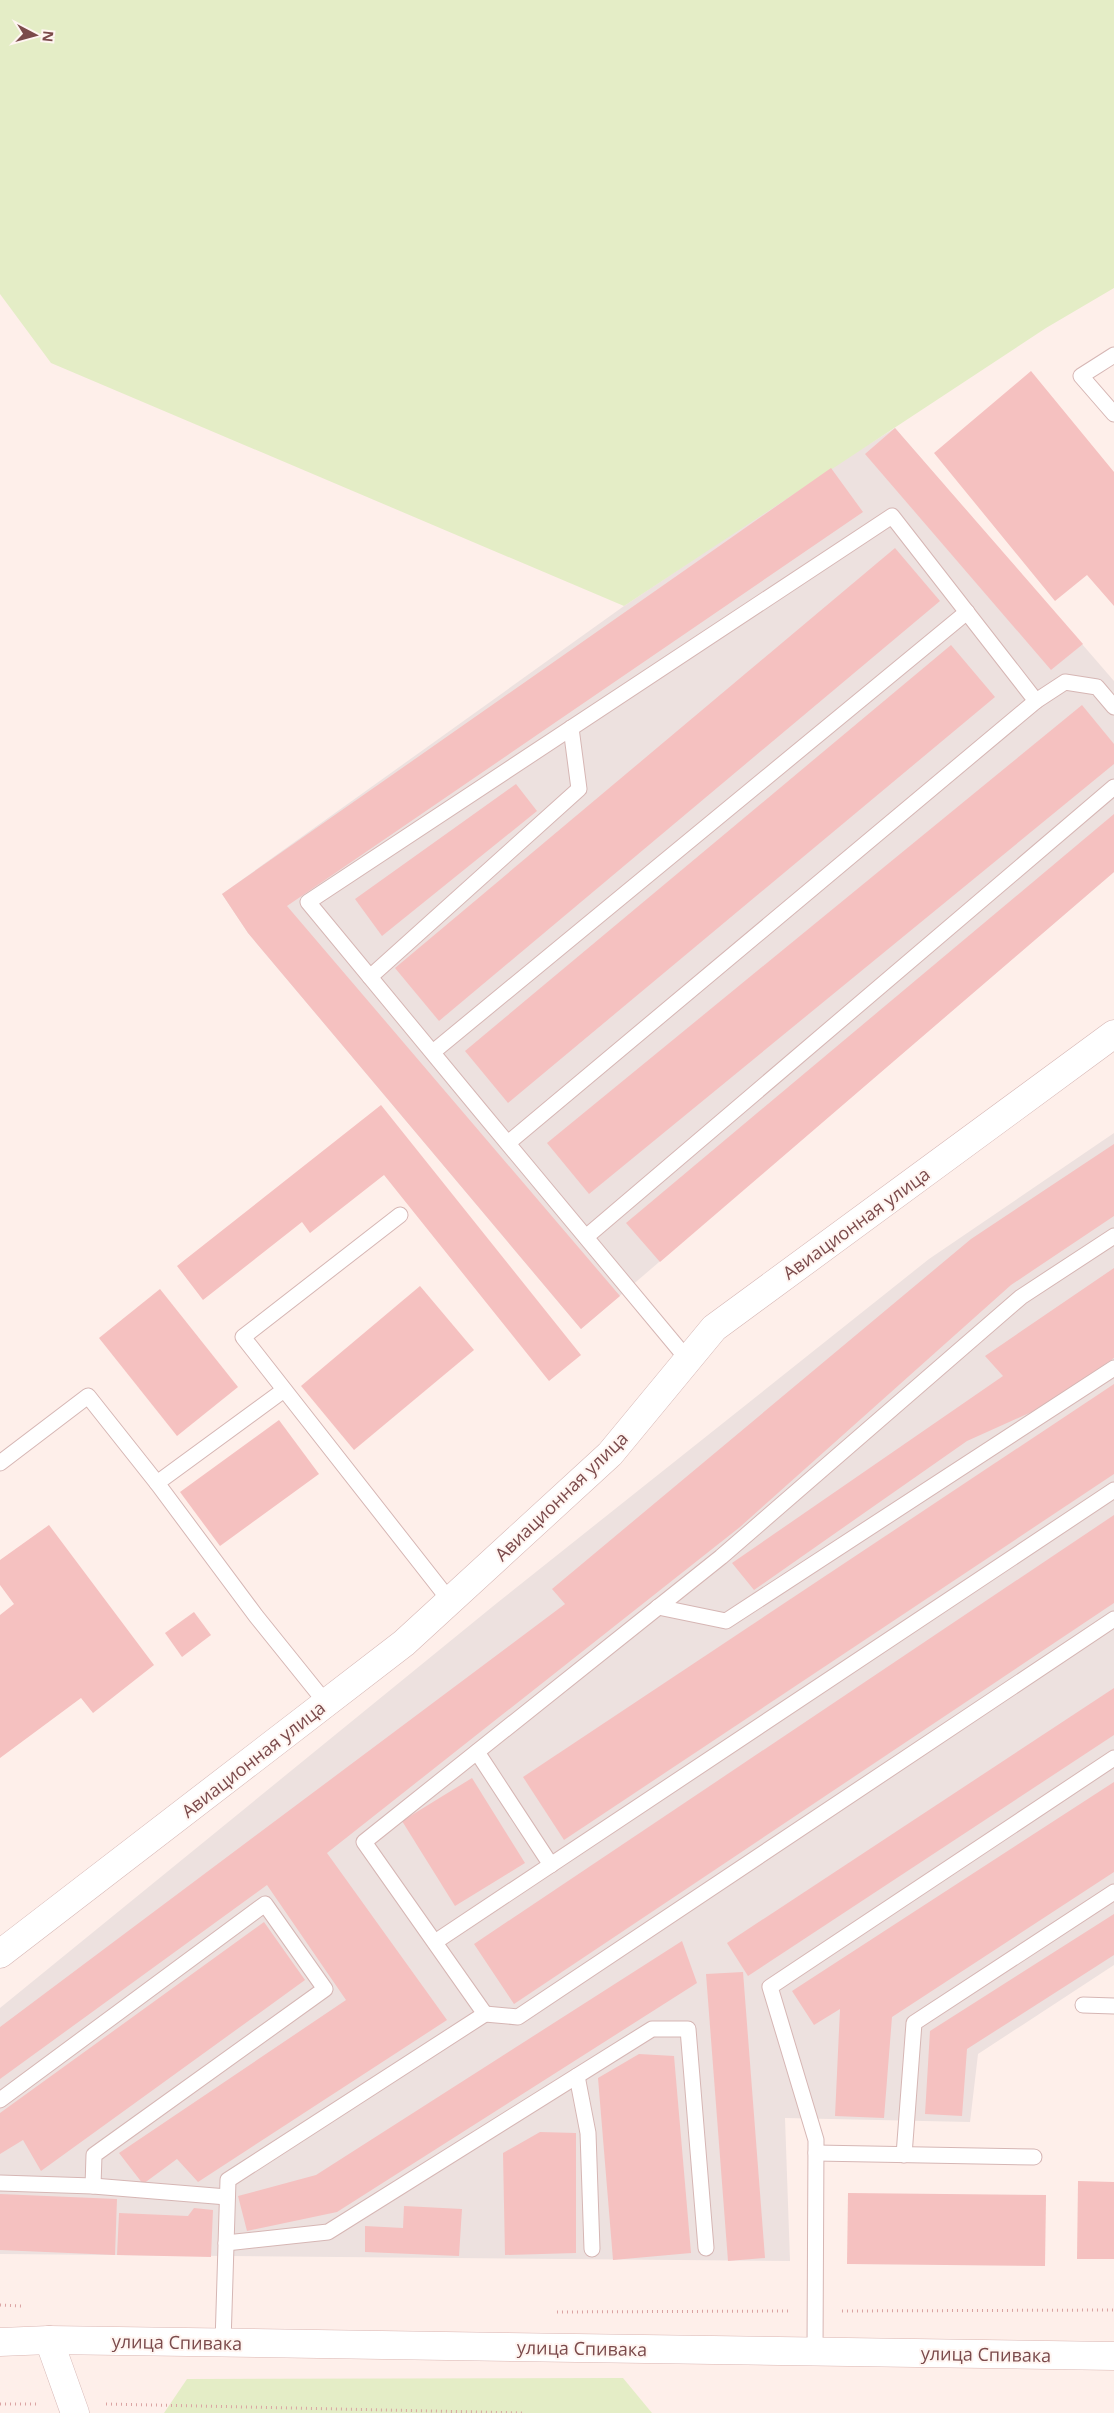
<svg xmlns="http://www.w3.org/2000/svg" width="1114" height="2413" font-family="'Open Sans',sans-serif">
  <rect width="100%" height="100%" fill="#feefea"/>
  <g fill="#ede1df">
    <path d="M895 428 1114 681V872L581 1329 248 933 222 894 624 606 831 468Z"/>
    <path d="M1114 1133V1965L978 2054 970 2122 785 2118 790 2261 0 2254V2008L497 1603 929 1259Z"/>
  </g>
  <g fill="#e4edc6">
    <path d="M0 0H1114V288L1046 328 624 606 51 363 0 294Z"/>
    <path d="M623 2378 652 2413H164L187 2379Z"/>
  </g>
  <g fill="#f5c1c0">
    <path d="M1031 371 1114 472V606L1087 575 1055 601 934 453Z"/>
    <path d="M895 428 1083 644 1051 670 865 454Z"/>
    <path d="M831 468 863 512 287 906 620 1296 581 1329 248 933 222 894Z"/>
    <path d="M895 548 940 601 439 1021 395 968Z"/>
    <path d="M951 645 995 697 508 1103 465 1051Z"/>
    <path d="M1082 705 1114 744V764L589 1194 547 1143Z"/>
    <path d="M516 784 537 811 382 936 355 899Z"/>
    <path d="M1114 814V872L660 1262 626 1223Z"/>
    <path d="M381 1105 581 1355 549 1381 384 1175 310 1233 302 1222 203 1300 177 1266Z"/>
    <path d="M1114 1144V1216L1011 1285 740 1527 327 1853 447 2020 198 2182 177 2159 143 2184 119 2153 346 2000 267 1885 0 2079V2027L565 1604 552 1589 971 1239Z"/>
    <path d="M1114 1268V1358L1045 1406 967 1441 754 1590 732 1563 1003 1376 985 1356Z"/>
    <path d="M420 1286 474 1350 354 1450 301 1386Z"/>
    <path d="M160 1289 238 1387 177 1436 99 1338Z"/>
    <path d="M1114 1384V1474L564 1840 523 1777Z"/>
    <path d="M279 1420 319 1474 220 1546 180 1492Z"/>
    <path d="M1114 1515V1603L514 2004 474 1944Z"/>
    <path d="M49 1525 154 1665 93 1713 81 1698 0 1758V1615L14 1604 0 1585V1560Z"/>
    <path d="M194 1612 211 1635 182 1657 165 1633Z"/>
    <path d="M1114 1688V1735L748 1976 727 1943Z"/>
    <path d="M472 1778 525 1863 455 1906 402 1821Z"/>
    <path d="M1114 1782V1872L892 2017 884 2118 835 2116 840 2009 814 2025 792 1991Z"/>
    <path d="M1114 1914V1955L967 2049 962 2116 925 2114 930 2031Z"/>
    <path d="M264 1922 305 1980 41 2171 23 2140 0 2154V2113Z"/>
    <path d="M682 1941 697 1983 337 2212 247 2231 238 2196 316 2175Z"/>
    <path d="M743 1972 765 2258 728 2261 706 1974Z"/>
    <path d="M639 2054 674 2056 691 2253 613 2260 598 2078Z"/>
    <path d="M540 2132 576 2133V2253L505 2255 503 2153Z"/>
    <path d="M1078 2181 1114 2182V2259H1077Z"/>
    <path d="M848 2193 1046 2195 1045 2266 847 2264Z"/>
    <path d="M0 2194 117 2199 115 2255 0 2250Z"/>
    <path d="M404 2206 462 2209 459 2256 365 2252V2226L403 2228Z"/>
    <path d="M194 2208 213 2210 211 2257 117 2255 119 2213 188 2216Z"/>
  </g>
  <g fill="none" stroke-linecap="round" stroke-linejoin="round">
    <defs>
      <g id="service">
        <path d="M1114 355 1081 376 1114 414"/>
        <path d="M1036 701 1065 682 1097 687 1114 707"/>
        <path d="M370 977 579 789 571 728"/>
        <path d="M433 1052 967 612"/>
        <path d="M508 1143 1036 701 892 516 308 902C434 1055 561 1208 688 1360"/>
        <path d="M400 1215 243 1337 450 1601"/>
        <path d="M586 1237 1114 787"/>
        <path d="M284 1390 157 1483 256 1616 326 1703"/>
        <path d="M0 1463 88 1396 157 1483"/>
        <path d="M658 1607 726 1621 1114 1368"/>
        <path d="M477 1752 551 1865"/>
        <path d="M435 1942 1114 1490"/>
        <path d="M1083 2005 1114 2006"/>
        <path d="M485 2014 518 2017 1114 1619"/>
        <path d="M577 2076 588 2133 592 2249"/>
        <path d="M0 2100 265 1904 325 1989 94 2155 93 2186"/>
        <path d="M816 2153 1034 2157"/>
        <path d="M904 2155 914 2023 1114 1892"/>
        <path d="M0 2183 93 2186 227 2197"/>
        <path d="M226 2243 328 2232 652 2029H688L706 2248"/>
        <path d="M223 2343 228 2180 485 2014 364 1842 721 1557 1021 1297 1114 1236"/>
        <path d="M815 2352 816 2140 770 1987 1114 1758"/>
      </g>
      <g id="minor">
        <path d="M0 1954 404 1643 610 1454 714 1328 1114 1034"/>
        <path d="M49 2340 75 2413"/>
      </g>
      <path id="secondary" d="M0 2342 49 2340 1114 2356"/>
    </defs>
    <use href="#service" stroke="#d6b6b4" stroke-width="17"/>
    <use href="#minor" stroke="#d6b6b4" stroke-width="29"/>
    <use href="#secondary" stroke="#dbb6b2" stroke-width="29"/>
    <g stroke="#dba3a2" stroke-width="3" stroke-dasharray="1 4" stroke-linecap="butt">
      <path d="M0 2305 21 2306"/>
      <path d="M842 2311 1114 2310"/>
      <path d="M557 2312 788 2311"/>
      <path d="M0 2404H37"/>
      <path d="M106 2404 525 2413"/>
    </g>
    <use href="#service" stroke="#fff" stroke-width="15"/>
    <use href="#minor" stroke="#fff" stroke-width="28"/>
    <use href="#secondary" stroke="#fff" stroke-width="28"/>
  </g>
  <g text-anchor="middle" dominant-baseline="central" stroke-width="4" stroke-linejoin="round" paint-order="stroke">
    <g font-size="18" fill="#7b4a4b" stroke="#fff5f1">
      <text transform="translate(856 1223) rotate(-36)">Авиационная улица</text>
      <text transform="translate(561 1496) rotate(-44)">Авиационная улица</text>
      <text transform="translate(253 1759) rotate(-38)">Авиационная улица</text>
      <text transform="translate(177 2342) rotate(1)">улица Спивака</text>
      <text transform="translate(582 2348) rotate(1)">улица Спивака</text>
      <text transform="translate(986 2354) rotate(1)">улица Спивака</text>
    </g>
  </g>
  <g transform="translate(35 35) rotate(96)" stroke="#fff5f1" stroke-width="4" paint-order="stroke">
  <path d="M0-4L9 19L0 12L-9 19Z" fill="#7b4a4b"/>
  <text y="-8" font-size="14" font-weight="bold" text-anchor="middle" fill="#7b4a4b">N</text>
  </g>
</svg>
